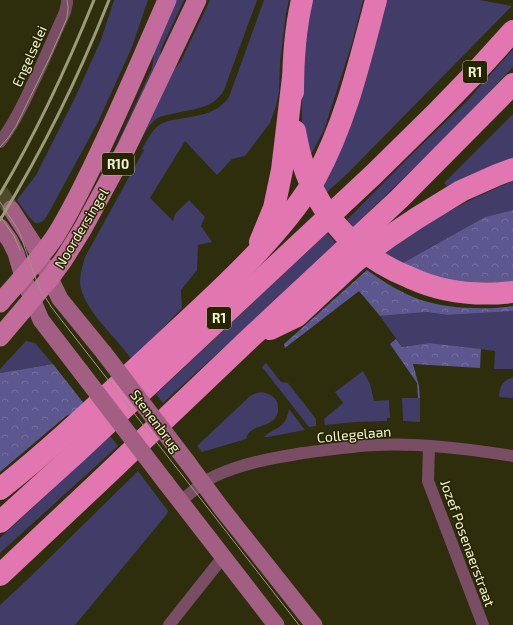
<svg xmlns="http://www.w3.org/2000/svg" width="513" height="625" font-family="'Exo 2',sans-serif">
  <defs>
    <pattern id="forest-crowns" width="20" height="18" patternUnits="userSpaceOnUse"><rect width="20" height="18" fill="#5d578f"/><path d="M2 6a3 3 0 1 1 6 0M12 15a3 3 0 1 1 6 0" fill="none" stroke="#75709e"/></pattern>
  </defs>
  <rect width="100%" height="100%" fill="#2e2e0c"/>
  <g fill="#413c68">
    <path d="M114 0H148L132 47 98 122 47 216C43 222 41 223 35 223L29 217 17 200 36 175 74 100 101 40Z"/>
    <path d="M174 0H184L161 49 159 63 130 124 87 201 113 153 152 68 154 52Z"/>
    <path d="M210 0H257L224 90C214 109 192 109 172 114 167 115 159 116 155 120 147 126 143 137 138 146L135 144 169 76 181 61Z"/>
    <path d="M264 0H289L286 13 280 62 279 92 276 106 270 123 245 156 232 159 217 175 185 141 150 198 173 221 175 214 189 200 205 217 201 226 212 242 198 245 197 270 181 290 182 308 132 360C127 353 121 346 115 339 102 324 81 302 80 282 80 273 83 265 85 257L144 150 142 149C147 140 152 129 161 124 166 121 173 120 179 119 199 115 216 115 229 97Z"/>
    <path d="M311 0H363L352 43 324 130 310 156 302 121V66Z"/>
    <path d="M386 0H480L512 6 347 174 326 193 321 183Z"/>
    <path d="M513 49V67L447 136 353 227 347 220 405 161 467 101Z"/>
    <path d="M513 114V158L473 174 447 186 444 183Z"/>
    <path d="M513 181V210L485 217 401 264 384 254C423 223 467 200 513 181Z"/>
    <path d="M327 233 337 244 163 403 156 394Z"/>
    <path d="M513 311V369H494L495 351 429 343 402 347 380 316 427 312 447 315Z"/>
    <path d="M26 341 35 343 53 364 0 373V369Z"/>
    <path d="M266 363 281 382 288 383 316 419V426L309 427 262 367Z"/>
    <path d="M363 371 370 384 374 401 389 400 390 418H387V421L356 422 325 425 324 419 343 403 335 392Z"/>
    <path d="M513 377V398L499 397C499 386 503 381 513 377Z"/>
    <path d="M261 392C267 393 274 395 277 402 278 405 278 408 278 411 275 430 249 422 246 439L202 452 197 446 250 396 254 394Z"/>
    <path d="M402 398H420V422L403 421Z"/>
    <path d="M289 409 305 430 268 437H264C277 425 285 430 289 409Z"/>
    <path d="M110 436 118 446 0 553V538Z"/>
    <path d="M138 471 168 511 167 514 75 625H0V605L26 581Z"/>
  </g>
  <g fill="url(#forest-crowns)">
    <path d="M513 210V282L469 283 442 279 401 264 485 217Z"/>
    <path d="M367 270C384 282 401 293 421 300 450 309 483 310 513 306V311L447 315 427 312 380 316 359 291 285 348 284 344Z"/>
    <path d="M396 339 402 347 429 343 481 349 480 368 413 364 419 386 420 398H418L417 383 390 344Z"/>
    <path d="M53 364 85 405 80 410 66 416 0 472V373Z"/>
  </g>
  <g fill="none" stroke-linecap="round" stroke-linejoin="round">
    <path stroke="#4c4c2a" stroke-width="17" stroke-dasharray="17 8" stroke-linecap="butt" d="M0 192 11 209"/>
    <g stroke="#794d64" stroke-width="12">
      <path d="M0 142C14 124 23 105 32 85 44 61 54 36 65 12L67 3V0"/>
      <path d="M429 446 428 481 483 625"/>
      <path d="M181 501C192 492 202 482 215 476 243 463 273 458 303 453 328 450 352 446 376 445 422 443 468 449 513 456"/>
      <path d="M169 625 223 557"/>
    </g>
    <g stroke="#a35e83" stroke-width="17">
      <path d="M11 209 33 243 60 299 104 353"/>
      <path d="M0 227 10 241 16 253 23 277 41 320 81 372"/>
      <path d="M188 463 222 509 314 625"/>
      <path d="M166 483 276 625"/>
    </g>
    <g stroke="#c36b9b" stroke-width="19">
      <path d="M0 303C18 282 38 261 54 238 69 215 82 188 94 163 120 110 143 55 167 0"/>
      <path d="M0 337 50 278 64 259 82 230 126 149 197 0"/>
    </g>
    <g stroke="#e176b0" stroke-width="22">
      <path d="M293 92C293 61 295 30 302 0"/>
      <path d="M260 242 274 208 282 170 293 77"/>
      <path d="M411 278C443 293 478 296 513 292"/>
      <path d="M270 329 297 316 357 260 390 236 417 218 461 191 497 175 513 169"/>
      <path d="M0 489C56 445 107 395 159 347 195 313 233 280 266 243 285 222 302 201 316 177 346 122 360 60 376 0"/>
      <path d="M0 522 76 453 374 174 437 112 474 74 513 31"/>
      <path d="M0 575 99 482 249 339 399 199 513 84"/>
    </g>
    <g stroke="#9b9b7b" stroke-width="1">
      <path d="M0 147 8 138 16 126 49 59 67 18 68 7 67 0"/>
      <path d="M0 202 19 231 34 274 39 287 52 308 299 625"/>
      <path d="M0 216 14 236 20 250"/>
    </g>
    <g stroke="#9b9b7b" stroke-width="3">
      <path d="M0 194C37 132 67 67 94 0"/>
      <path d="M0 220C43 150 79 76 109 0"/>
    </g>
    <g stroke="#a35e83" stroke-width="17">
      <path d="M104 353 188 463"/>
      <path d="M81 372 166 483"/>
    </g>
    <path stroke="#e176b0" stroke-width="22" d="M295 131C297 142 299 153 303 164 320 217 359 258 411 278"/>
  </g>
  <g text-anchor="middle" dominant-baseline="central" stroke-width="3" stroke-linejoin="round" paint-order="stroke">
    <g fill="#252403" stroke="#b6b695" stroke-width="1">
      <rect x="463" y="61" width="24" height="22" rx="3"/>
      <rect x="102" y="153" width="32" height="22" rx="3"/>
      <rect x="207" y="307" width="24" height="22" rx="3"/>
    </g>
    <g font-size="13" font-weight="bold" fill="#f4f4d4">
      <text x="475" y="72">R1</text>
      <text x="118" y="164">R10</text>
      <text x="219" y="318">R1</text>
    </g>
    <g font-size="14" fill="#f4f4d4" stroke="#252403">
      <text transform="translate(29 56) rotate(-66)">Engelselei</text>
      <text transform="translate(81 228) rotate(-59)">Noordersingel</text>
      <text transform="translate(156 421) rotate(53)">Stenenbrug</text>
      <text transform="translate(354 434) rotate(-5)">Collegelaan</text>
      <text transform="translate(468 543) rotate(70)">Jozef Posenaerstraat</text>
    </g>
  </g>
</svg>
